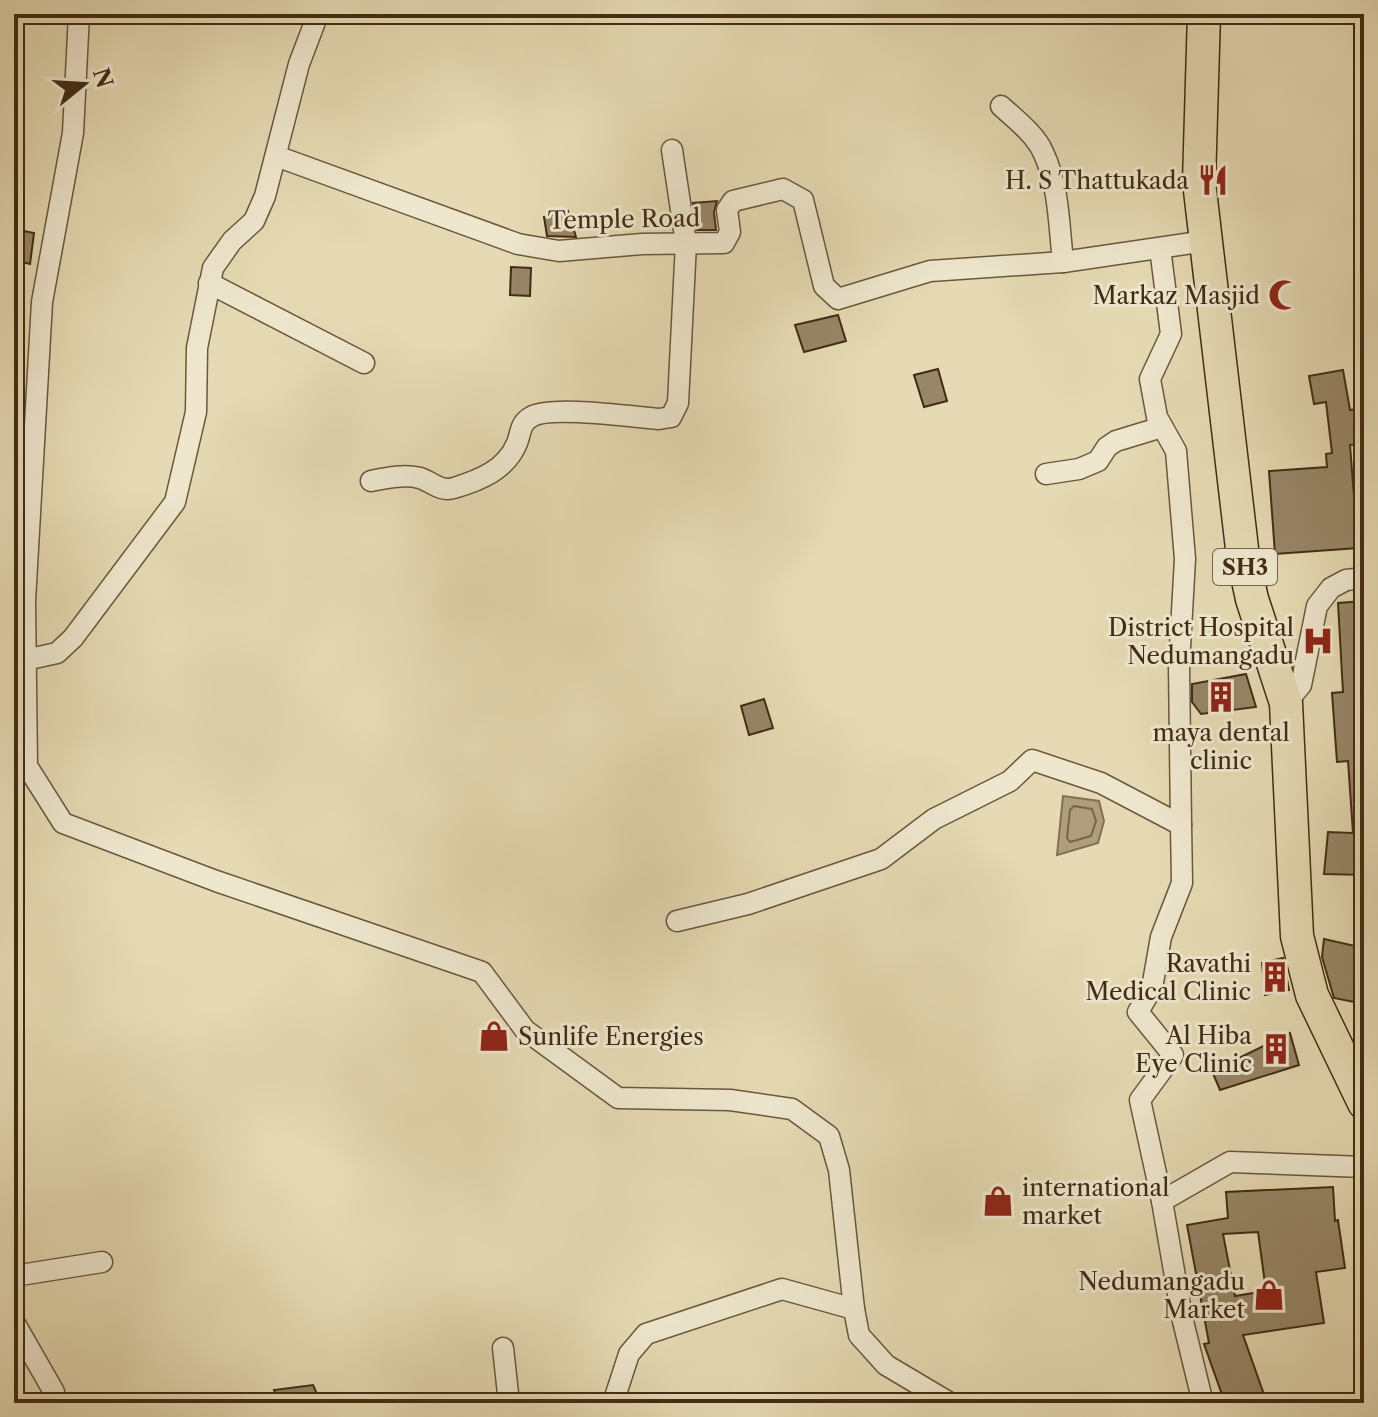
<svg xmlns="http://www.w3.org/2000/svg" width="1378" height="1417" font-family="'Libre Caslon Text',serif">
  <rect width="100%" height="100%" fill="#e5dab3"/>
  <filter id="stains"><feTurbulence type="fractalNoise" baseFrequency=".0025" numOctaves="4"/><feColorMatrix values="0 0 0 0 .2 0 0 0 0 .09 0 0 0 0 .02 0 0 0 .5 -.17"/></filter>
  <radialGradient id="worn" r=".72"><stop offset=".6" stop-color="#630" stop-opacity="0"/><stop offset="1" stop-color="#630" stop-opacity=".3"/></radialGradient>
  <path fill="#ae9e7d" stroke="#837053" stroke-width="2" d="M1063 796 1099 801 1104 821 1098 843 1057 855Z"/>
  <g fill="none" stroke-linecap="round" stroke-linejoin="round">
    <path stroke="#786448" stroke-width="2" d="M1074 806 1092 809 1096 821 1091 836 1070 842 1067 838 1070 810Z"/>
  </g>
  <g fill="#978667" stroke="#422b14" stroke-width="2" fill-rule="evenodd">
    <path d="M717 201 714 212 716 230H697L693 203Z"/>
    <path d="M568 211 576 237 547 236 544 217Z"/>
    <path d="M14 229 34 233 30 264 14 260Z"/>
    <path d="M511 267 531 268 530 296 510 295Z"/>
    <path d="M838 315 846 341 804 352 795 325Z"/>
    <path d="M938 369 947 401 924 407 914 375Z"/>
    <path d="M1343 370 1350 410 1364 408V443L1350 445 1358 548 1275 554 1269 471 1327 467 1326 454 1332 453 1326 402 1314 404 1309 376Z"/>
    <path d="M1364 601V875L1324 874 1328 832 1353 833 1348 761 1337 762 1332 693 1343 692 1338 603Z"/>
    <path d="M1246 674 1256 707 1201 714 1192 702V684Z"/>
    <path d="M764 699 773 728 749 735 741 706Z"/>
    <path d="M1324 939 1364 948V1004L1334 998 1322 957Z"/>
    <path d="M1283 958 1289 990 1265 995 1262 963Z"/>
    <path d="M1290 1033 1299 1065 1220 1090 1212 1071Z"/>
    <path d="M1333 1187 1335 1221 1338 1220 1345 1268 1316 1272 1324 1323 1243 1335 1267 1403H1225L1204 1344 1209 1343 1187 1225 1228 1218 1226 1192ZM1258 1232 1266 1291 1235 1296 1223 1234Z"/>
    <path d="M313 1385 321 1403H279L274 1390Z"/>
  </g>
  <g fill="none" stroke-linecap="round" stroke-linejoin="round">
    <defs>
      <g id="street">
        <path d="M79 14 73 133 42 302 25 601 27 766 63 823 216 881 482 972 525 1030 618 1098 730 1100 792 1109 829 1136 839 1170 854 1309 859 1335 886 1365 950 1403"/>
        <path d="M1001 106C1015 119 1035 134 1043 152 1059 185 1059 226 1063 262"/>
        <path d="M276 156 518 244 559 251 642 244 724 243 730 232 727 210 733 201 783 189 803 200 824 286 838 299 930 271 1063 262 1206 241"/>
        <path d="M1160 248 1171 334 1150 379 1157 417 1176 451 1185 559 1179 665 1181 825"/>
        <path d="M209 283 364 363"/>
        <path d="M1046 474 1079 469 1098 461 1107 447 1116 441 1162 427"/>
        <path d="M371 481C386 478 404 474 420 478 432 482 440 492 454 488 480 480 506 470 517 443 521 433 520 423 531 417 550 405 633 417 659 419L671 417 678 403 686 243 672 150"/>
        <path d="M25 660 57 653 73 638 175 502 196 412 197 348 213 268 232 241 254 221 265 196 299 64 318 14"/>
        <path d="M1286 703 1301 685 1317 606 1331 588 1346 580 1364 578"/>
        <path d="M677 921 748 904 881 859 934 819 1010 781 1032 760 1101 783 1181 825 1182 883 1161 937 1152 988 1138 1012 1173 1055 1140 1100 1162 1201"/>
        <path d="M14 1276 102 1262"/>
        <path d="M14 1322 54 1392 53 1403"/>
        <path d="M503 1348 509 1403"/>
        <path d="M613 1403 629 1354 646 1334 782 1289 854 1309"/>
        <path d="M1203 1403 1182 1317 1162 1201 1230 1162 1364 1167"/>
      </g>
      <path id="primary" d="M1204 14 1199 182 1243 557 1252 599 1286 703 1297 936 1312 995 1364 1103"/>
    </defs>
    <use href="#street" stroke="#6b573c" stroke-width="23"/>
    <use href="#primary" stroke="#422b14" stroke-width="35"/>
    <use href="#street" stroke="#eee7ce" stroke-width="20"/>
    <use href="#primary" stroke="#e5dab3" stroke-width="32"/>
  </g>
  <defs>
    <symbol id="restaurant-bare" viewBox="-9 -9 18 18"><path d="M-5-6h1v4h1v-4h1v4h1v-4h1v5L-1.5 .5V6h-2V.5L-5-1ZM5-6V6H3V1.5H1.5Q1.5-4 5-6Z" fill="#8f2418" stroke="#eee7ce" stroke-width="2.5" paint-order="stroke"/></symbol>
    <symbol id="mosque-bare" viewBox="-9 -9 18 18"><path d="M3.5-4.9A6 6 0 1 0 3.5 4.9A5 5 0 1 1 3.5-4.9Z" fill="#8f2418" stroke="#eee7ce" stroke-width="2.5" paint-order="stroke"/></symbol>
    <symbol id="hospital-bare" viewBox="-9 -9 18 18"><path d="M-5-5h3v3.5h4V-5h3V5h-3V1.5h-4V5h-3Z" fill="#8f2418" stroke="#eee7ce" stroke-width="2.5" paint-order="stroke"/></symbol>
    <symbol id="building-bare" viewBox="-9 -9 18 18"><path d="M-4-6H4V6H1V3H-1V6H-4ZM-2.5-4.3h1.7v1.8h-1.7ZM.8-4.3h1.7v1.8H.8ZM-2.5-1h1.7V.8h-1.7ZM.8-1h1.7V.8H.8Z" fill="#8f2418" stroke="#eee7ce" stroke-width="2.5" paint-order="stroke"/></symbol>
    <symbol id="shop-bare" viewBox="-9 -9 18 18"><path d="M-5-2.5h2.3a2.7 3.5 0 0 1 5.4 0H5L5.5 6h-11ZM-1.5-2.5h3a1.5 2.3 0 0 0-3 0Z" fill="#8f2418" stroke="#eee7ce" stroke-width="2.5" paint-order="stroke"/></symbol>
  </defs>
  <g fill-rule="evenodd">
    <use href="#restaurant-bare" x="1191" y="158" width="44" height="44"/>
    <use href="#mosque-bare" x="1262" y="273" width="44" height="44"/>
    <use href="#hospital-bare" x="1296" y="619" width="44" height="44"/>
    <use href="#building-bare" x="1199" y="675" width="44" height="44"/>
    <use href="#building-bare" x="1253" y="955" width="44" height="44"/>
    <use href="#shop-bare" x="472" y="1014" width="44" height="44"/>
    <use href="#building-bare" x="1254" y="1027" width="44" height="44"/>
    <use href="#shop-bare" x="976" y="1179" width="44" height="44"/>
    <use href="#shop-bare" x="1247" y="1273" width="44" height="44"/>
  </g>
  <g text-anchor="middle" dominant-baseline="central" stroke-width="6" stroke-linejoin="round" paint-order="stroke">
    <rect fill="#eee7ce" stroke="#76634c" stroke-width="2" x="1213" y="549" width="64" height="36" rx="6"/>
    <g font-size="22" font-weight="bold" fill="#422b14">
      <text x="1245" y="567">SH3</text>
    </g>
    <g font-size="24" fill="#422b14" stroke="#eee7ce" text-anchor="end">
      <text x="1189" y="180">H. S Thattukada</text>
      <text x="1260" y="295">Markaz Masjid</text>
      <text x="1294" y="627">District Hospital<tspan x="1294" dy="28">Nedumangadu</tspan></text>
      <text x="1221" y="732" text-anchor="middle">maya dental<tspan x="1221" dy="28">clinic</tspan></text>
      <text x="1251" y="963">Ravathi<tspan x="1251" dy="28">Medical Clinic</tspan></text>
      <text x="1252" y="1035">Al Hiba<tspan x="1252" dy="28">Eye Clinic</tspan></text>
      <text x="518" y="1036" text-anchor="start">Sunlife Energies</text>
      <text x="1022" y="1187" text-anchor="start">international<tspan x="1022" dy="28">market</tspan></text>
      <text x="1245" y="1281">Nedumangadu<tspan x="1245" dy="28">Market</tspan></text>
    </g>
    <g font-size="24" fill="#422b14" stroke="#eee7ce">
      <text transform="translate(624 219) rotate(-1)">Temple Road</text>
    </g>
  </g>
  <rect width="1378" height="1417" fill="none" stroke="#e5dab3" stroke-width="48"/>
  <rect x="16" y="16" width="1346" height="1385" fill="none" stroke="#422b14" stroke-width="4"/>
  <rect x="24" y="24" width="1330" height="1369" fill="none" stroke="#422b14" stroke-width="2"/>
  <g transform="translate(84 84) rotate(72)" stroke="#eee7ce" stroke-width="6" paint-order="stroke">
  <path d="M0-6L14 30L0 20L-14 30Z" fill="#422b14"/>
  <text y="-12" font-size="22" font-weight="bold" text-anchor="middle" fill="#422b14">N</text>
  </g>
  <rect width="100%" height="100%" filter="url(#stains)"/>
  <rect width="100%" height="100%" fill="url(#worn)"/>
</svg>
